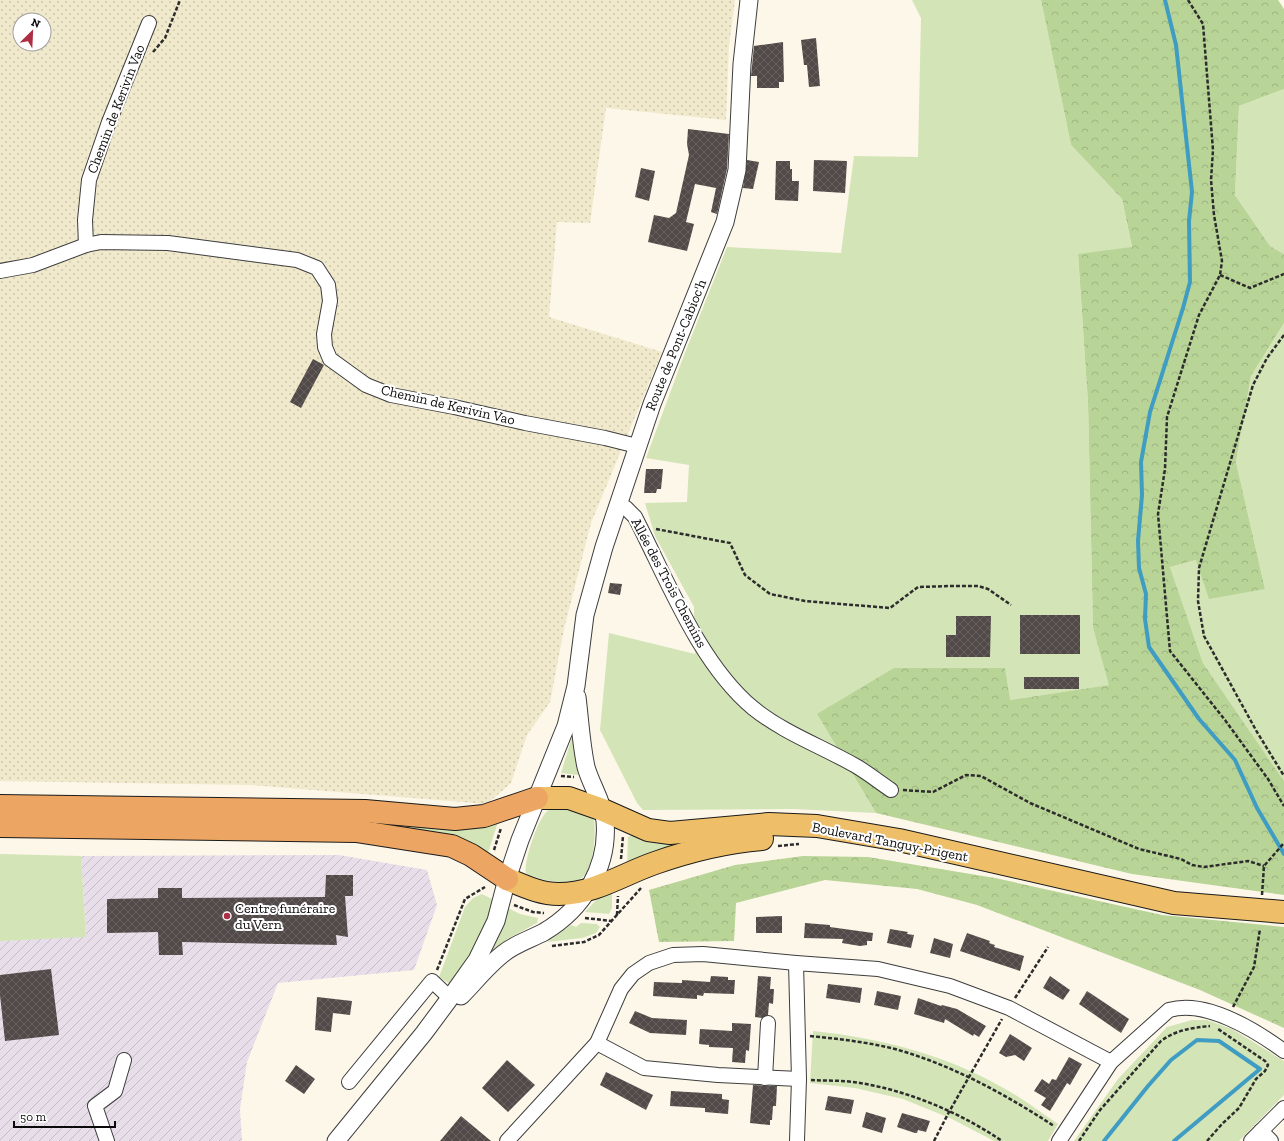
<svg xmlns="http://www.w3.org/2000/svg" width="1284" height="1141" font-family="'Zilla Slab',serif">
  <defs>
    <pattern id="industrial-furrows" width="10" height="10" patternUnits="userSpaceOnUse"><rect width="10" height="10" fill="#e7dee9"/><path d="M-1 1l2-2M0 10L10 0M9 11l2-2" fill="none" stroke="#c5bdc6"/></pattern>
    <pattern id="farmland-dots" width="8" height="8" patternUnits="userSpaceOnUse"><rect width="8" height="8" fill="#f1e9cc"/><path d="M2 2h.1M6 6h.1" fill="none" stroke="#cdc6ae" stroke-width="1.8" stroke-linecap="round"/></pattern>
    <pattern id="forest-crowns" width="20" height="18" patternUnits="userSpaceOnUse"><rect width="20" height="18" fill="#b9d497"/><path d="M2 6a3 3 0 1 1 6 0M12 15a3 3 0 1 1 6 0" fill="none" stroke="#9eb581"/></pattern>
    <pattern id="building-cross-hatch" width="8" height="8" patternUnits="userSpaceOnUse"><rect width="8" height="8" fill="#524a48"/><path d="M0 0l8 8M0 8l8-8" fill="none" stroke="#66605e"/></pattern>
  </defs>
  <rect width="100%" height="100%" fill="#fdf7e9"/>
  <path fill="url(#industrial-furrows)" d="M339 855 427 870 437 905 414 970 278 983 247 1062 240 1109 242 1141H0V941L86 936 81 856Z"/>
  <path fill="url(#farmland-dots)" fill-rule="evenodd" d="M0 0H735L729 45 726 120 606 108 590 223 557 222 549 317 662 352 591 523 564 629 550 702 527 735 511 783 487 804 250 785 0 781ZM20 20H44V44H20Z"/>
  <g fill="#d3e4b6">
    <path d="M912 0H1041L1071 145 1122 199 1132 248 1078 255 1088 403 1093 628 1110 685 1010 700 817 714 876 813 793 809 643 810 637 803 600 730 609 633 695 654 694 607 655 536 645 503 687 502 689 465 646 458 683 358 727 247 841 253 854 156 918 157 921 18Z"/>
    <path d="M1284 89V254L1270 246 1235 195 1239 106Z"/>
    <path d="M1284 323V781L1203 663 1170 567 1196 560 1265 589 1236 462 1251 376Z"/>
    <path d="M574 735 578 775 561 773 572 737Z"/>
    <path d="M558 809C570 810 585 812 594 820 596 834 594 866 583 877 572 887 537 880 526 873 523 863 539 814 549 810 551 809 556 809 558 809Z"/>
    <path d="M369 819H499L488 853C451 830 410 829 368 826Z"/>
    <path d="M632 835 691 840 627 867 628 837Z"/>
    <path d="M0 854 81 856 86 937 0 941Z"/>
    <path d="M612 889V908L609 914 585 912 600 896Z"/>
    <path d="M482 894 494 900C486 932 469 958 453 986L439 977 465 907 473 898Z"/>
    <path d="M506 907 520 914 538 918 537 923 509 938 493 950 490 948Z"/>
    <path d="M581 923 597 924 600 927 596 933 582 938 547 942 571 925 576 927Z"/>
    <path d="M1192 1020H1207L1232 1029 1284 1061V1095L1239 1141H1074L1118 1079 1167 1027Z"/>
    <path d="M813 1031C880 1038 948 1055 1007 1090 1025 1100 1041 1113 1058 1124L1048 1141H994L952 1119 903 1099 855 1088 810 1083Z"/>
  </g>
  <g fill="url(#forest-crowns)">
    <path d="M1041 0H1278L1284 9V89L1239 106 1235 195 1270 246 1284 254V323L1251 376 1236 462 1265 589 1209 599 1196 560 1170 567 1203 663 1284 781V895L1132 874 876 813 817 714 894 668H1005L1010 700 1109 685 1093 628 1088 403 1078 254 1132 247 1122 199 1071 145Z"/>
    <path d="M803 856 868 857 995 878 1162 915 1284 927V1028L1200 990 977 905 917 889 825 880 736 903 734 941 659 942 649 890 735 865Z"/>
  </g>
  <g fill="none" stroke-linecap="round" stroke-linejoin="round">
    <g stroke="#3f9cc2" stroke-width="4">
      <path d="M1165 0 1176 45 1192 192 1189 221 1190 282 1183 308 1150 412 1141 462 1142 495 1138 541 1139 568 1146 594 1145 619 1149 647 1199 719 1235 760 1257 808 1284 854"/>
      <path d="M1104 1141 1148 1086 1171 1060 1197 1040 1219 1041 1260 1069 1174 1141"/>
    </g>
  </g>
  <g fill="url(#building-cross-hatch)">
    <path d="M816 38 820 86 809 87 807 65H804L801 40Z"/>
    <path d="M783 42 784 82H779V88H757V76H751L754 46Z"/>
    <path d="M688 129 729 134 727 169 717 214 711 212 716 188 695 184 686 222 694 224 687 251 648 242 654 215 669 218 676 213 689 155 687 144Z"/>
    <path d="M747 160 759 162 753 189 743 188Z"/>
    <path d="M814 160 847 161 845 193 813 191Z"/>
    <path d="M776 161H790V169H792V181H799L798 201 775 200Z"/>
    <path d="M641 168 655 171 649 201 635 197Z"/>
    <path d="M313 359 324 365 301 408 290 402Z"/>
    <path d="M646 469H663L661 489H657L656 493H644Z"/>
    <path d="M610 583 622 584 620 595 608 593Z"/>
    <rect x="1020" y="615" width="60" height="39"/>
    <path d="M956 616H991L990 657H946V635H956Z"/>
    <rect x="1024" y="677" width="55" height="12"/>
    <path d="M326 875H353V896H345L348 937 336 935 337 945 182 942 183 955H159L158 932 107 933V899L158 898V888H182V898L325 897Z"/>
    <path d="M782 916V933H756V917Z"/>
    <path d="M805 923 830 925V927L873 933 872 941H867V945L860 946 842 943 843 939 804 938Z"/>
    <path d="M890 929 908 932 907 934 914 935 911 948 887 943Z"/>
    <path d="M967 933 990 941 989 943 995 945 994 947 1024 956 1020 971 960 951Z"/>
    <path d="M934 938 953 944 950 958 930 953Z"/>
    <path d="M51 969 59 1035 5 1041 0 995V975Z"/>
    <path d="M711 976 728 977V980H735L734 994 704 993 703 996 697 995V999L653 996 654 982 682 983V980L710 982Z"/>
    <path d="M758 976 771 977 770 989H774L773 1004 769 1003 768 1015 762 1018 755 1017Z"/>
    <path d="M1050 976 1070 990 1063 1000 1043 988Z"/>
    <path d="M828 984 862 988 860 1003 826 998Z"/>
    <path d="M877 991 901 996 898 1010 874 1005Z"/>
    <path d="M1087 991 1129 1019 1121 1033 1079 1004Z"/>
    <path d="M317 997 352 1001 350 1015 333 1013 331 1032 315 1030Z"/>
    <path d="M918 998 941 1006 942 1005 957 1009 986 1026 979 1037 974 1034 973 1036 945 1019 944 1023 914 1014Z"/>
    <path d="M635 1011 652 1018 687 1020 686 1035 650 1033 629 1023Z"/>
    <path d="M732 1023 751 1024 749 1051 746 1050 745 1063 732 1062 733 1048 709 1047V1045L699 1044 700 1029 732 1031Z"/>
    <path d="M1010 1034 1032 1048 1024 1061 1015 1055 1006 1057 999 1053Z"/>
    <path d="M1069 1057 1082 1064 1070 1085 1067 1083 1050 1111 1041 1105 1046 1098 1034 1091 1042 1079 1049 1084 1052 1079 1056 1080Z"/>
    <path d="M507 1060 535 1085 508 1112 482 1088Z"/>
    <path d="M296 1065 315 1079 304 1094 285 1081Z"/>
    <path d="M606 1072 653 1095 646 1110 600 1085Z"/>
    <path d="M753 1085 777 1086 776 1106H773L772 1120H770V1125L750 1123Z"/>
    <path d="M671 1091 722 1094V1099L729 1100 728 1114 705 1112V1108L670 1106Z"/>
    <path d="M828 1096 854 1100 851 1114 825 1110Z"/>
    <path d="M866 1112 886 1118 882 1133 862 1127Z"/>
    <path d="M902 1113 930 1121 926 1132 918 1130 917 1133H915L897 1127Z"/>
    <path d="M461 1116 491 1141H440Z"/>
  </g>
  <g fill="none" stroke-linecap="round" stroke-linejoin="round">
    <defs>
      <g id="minor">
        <path d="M86 245 85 220 89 180 109 122 149 23"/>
        <path d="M0 271 33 265 86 245 101 242 168 243 297 260 317 268 328 285 330 301 324 334 325 347 330 359 366 385 391 395 454 407 525 423 605 438 637 446"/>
        <path d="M618 504 626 508 635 517C667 579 699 663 753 708 784 733 821 746 856 766 868 773 879 782 891 790"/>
        <path d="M597 1043 644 1068 718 1075 799 1079"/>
        <path d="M765 1078 768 1023"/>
        <path d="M349 1082 432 981 450 998"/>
        <path d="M1261 1131 1271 1141"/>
        <path d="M107 1141 95 1106 115 1091 124 1060"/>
        <path d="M507 1141 597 1043 621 989 633 974 649 963 673 955 703 954 796 963"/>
        <path d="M797 1141 799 1079 796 963 878 969 950 986 1009 1008 1111 1062"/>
        <path d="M1059 1141 1111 1062 1169 1010C1205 999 1255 1030 1284 1051"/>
        <path d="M1251 1141 1284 1108"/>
      </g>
      <g id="tertiary">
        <path d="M461 996C475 982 488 965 504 953 515 944 531 939 544 932 583 909 609 867 605 821 603 802 591 785 586 767 581 744 580 721 577 697"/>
        <path d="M336 1141 424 1033 450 998 477 960 496 921 507 879 520 840 566 726 576 686 585 615 604 547 652 404 725 222 737 170 742 64 749 0"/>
      </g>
      <g id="primary">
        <path d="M537 798H569L603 810 648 830 670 833 769 824 817 826 899 840 1174 903 1284 912"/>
        <path d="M507 879C524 886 540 894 559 894 594 894 623 874 655 863 689 851 726 842 762 839"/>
      </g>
      <g id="trunk">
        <path d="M0 806 365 811 455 819 484 816 537 798"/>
        <path d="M0 826 356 831 452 846 471 855 507 879"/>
      </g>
    </defs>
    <use href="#minor" stroke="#3d3d3d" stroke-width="16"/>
    <use href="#tertiary" stroke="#3d3d3d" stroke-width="19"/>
    <use href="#primary" stroke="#1b1b1b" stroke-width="24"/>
    <use href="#trunk" stroke="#1b1b1b" stroke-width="24"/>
    <g stroke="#2c2c2c" stroke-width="2.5" stroke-dasharray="4 2" stroke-linecap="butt">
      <path d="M1188 0 1203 24 1213 150 1211 180 1214 215 1222 261 1220 275 1199 315 1167 417 1165 469 1158 514 1170 651 1225 720 1268 779 1284 806"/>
      <path d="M153 52 165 38 180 0"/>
      <path d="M1220 275 1250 288 1284 274"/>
      <path d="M1284 335 1267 358 1253 385 1199 568 1198 601 1204 636 1257 732 1284 776"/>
      <path d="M656 529 730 543 745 575 770 594 805 601 890 608 918 587 952 586H978L988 589 1011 605"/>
      <path d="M561 776 574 777"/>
      <path d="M903 790 933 792 966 775 981 776 1030 803 1139 849 1181 859 1192 865 1204 867 1248 861 1264 866"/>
      <path d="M778 846 799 844"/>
      <path d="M494 850 501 828"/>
      <path d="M621 859 623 836"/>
      <path d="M1262 895 1264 866 1284 843"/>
      <path d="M514 905 533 912 544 913"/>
      <path d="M617 915 618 896"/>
      <path d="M585 918 612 921"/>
      <path d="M552 946 584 942 599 935 641 888"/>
      <path d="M437 970 465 899 485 887"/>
      <path d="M1015 998 1048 947"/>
      <path d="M1233 1007 1254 967 1260 929"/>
      <path d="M810 1036C839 1039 867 1042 895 1049 952 1065 1005 1094 1054 1126"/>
      <path d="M811 1080C827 1081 844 1080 860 1083 909 1091 961 1113 1002 1141"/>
      <path d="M934 1141 949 1112 1002 1019"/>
      <path d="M1079 1141 1100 1110 1161 1041C1176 1030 1191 1028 1210 1026"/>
      <path d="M1207 1141 1222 1124 1239 1108 1256 1079 1265 1071 1268 1065 1265 1061 1218 1029"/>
    </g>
    <use href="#minor" stroke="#fff" stroke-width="14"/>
    <use href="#tertiary" stroke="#fff" stroke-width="17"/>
    <use href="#primary" stroke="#eebe68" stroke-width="22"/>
    <use href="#trunk" stroke="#eca562" stroke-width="22"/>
  </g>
  <circle fill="#ae2e43" stroke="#fff" stroke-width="1.5" cx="227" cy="916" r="4"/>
  <g text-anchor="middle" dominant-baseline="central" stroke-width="4" stroke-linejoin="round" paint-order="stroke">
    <g font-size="14" fill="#0a0a0a" stroke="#fff">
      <text transform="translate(116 109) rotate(-69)">Chemin de Kerivin Vao</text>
      <text transform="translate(676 345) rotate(-68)">Route de Pont-Cabioc'h</text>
      <text transform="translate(448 405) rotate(13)">Chemin de Kerivin Vao</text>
      <text transform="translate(669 583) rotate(62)">Allée des Trois Chemins</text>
      <text transform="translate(890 842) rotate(11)">Boulevard Tanguy-Prigent</text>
    </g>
    <g font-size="14" fill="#0a0a0a" stroke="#fff" text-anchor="start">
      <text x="235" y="908">Centre funéraire<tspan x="235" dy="16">du Vern</tspan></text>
    </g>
  </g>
  <g transform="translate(32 32) rotate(24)"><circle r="19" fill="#ffffff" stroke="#9d9d9d"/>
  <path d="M0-3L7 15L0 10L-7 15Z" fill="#ae2e43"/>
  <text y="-6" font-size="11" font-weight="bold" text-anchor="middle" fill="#0a0a0a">N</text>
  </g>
  <path d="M14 1121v6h101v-6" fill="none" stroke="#0a0a0a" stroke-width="2"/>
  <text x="20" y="1121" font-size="12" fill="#0a0a0a" stroke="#ffffff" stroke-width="3" paint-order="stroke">50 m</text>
</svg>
